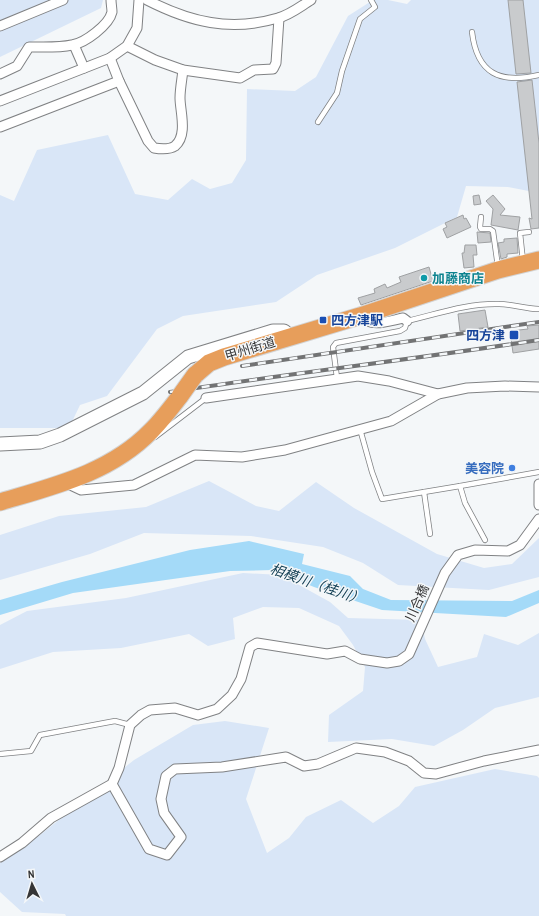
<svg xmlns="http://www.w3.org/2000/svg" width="539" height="916" font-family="'Archivo Narrow','Noto Sans JP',sans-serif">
  <rect width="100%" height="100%" fill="#f4f7f9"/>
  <g fill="#d9e6f7">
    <path d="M0 0H103L101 8 0 57Z"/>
    <path d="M373 0H388L407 4 411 0H539V193L508 187 466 186 457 217 395 248 317 275 276 302 183 316 157 329 107 396 80 405 69 428H0V195L14 201 37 150 108 135 135 194 168 200 192 179 210 189 232 183 246 160 247 89 295 91 316 77 348 16Z"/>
    <path d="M209 481 256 506 279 511 316 482 354 508 437 554 484 568 512 564 539 538V577L489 590 398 585 363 563 323 547 251 536 144 533 90 554 0 580V535L59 516 146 507Z"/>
    <path d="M243 573 281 575 330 602 348 618 421 620 425 639 438 667 477 657 484 634 518 645 539 633V697L495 708 463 730 434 746 392 739 328 742 329 715 363 691 365 667 353 645 339 626 299 608 263 607 233 618 235 639 208 646 189 634 121 648 53 652 0 669V625L27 611 126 598Z"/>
    <path d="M225 721 269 728 246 799 267 853 289 838 306 817 341 800 373 823 399 806 415 787 495 769 537 776 539 778V916H66L65 914 22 912 0 892V863L40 835 134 760 193 725Z"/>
  </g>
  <path fill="#a4daf8" d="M249 541 304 554 302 564 350 576 363 589 391 600 512 601 539 590V603L506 617 382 610 314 587 273 570 230 571 73 593 0 615V600L62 582 190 550Z"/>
  <g fill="#c9cbcd" stroke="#9fa1a3">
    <path d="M508 0H523L531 73 516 74Z"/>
    <path d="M532 80 539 143V228L531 229 529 218 532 219 517 82Z"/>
    <path d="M479 195 481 204 474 205 473 196Z"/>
    <path d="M493 195 505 209 500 215 520 217 518 230 491 225 493 209 486 201Z"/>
    <path d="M463 215 464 219 466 218 471 227 447 238 443 229 447 227 445 223Z"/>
    <path d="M477 232 490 233 491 242 478 243Z"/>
    <path d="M517 238 518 253 507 254V257L501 259 498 243 504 242V239Z"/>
    <path d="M465 245H476L477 255H473L474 267 464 268 462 253H464Z"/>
    <path d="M429 267 433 281 361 305 358 298 375 293 374 289 385 284 387 288 401 282 399 277Z"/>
    <path d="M485 310 488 327 460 331 458 314Z"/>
    <path d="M539 325V349L513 353 510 331 528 329 527 326Z"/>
  </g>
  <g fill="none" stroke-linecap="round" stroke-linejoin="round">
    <defs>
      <g id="lane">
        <path d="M472 32C477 74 500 84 539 75"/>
        <path d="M318 122 337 93 342 71 360 19 375 7 371 0"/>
        <path d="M481 217 480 227 481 229H490L493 231 498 267"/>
        <path d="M523 261 520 233 529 232"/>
        <path d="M337 378 333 347 336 343 400 331 405 328 407 321C437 314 468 303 499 304 513 304 525 309 539 309"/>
        <path d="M360 429 372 472 382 499 460 486 465 503 485 540"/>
        <path d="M155 437 206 398"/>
        <path d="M460 486 539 472"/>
        <path d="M424 492 430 534"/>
        <path d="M0 754 31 751 40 735 115 721 130 725"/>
      </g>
      <g id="street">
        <path d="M147 0C190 22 230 32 278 18 290 15 301 6 311 0"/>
        <path d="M0 26 63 0"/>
        <path d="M74 45 84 68"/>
        <path d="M127 46 155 60 183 70 240 78 254 70 273 69 276 63 279 18"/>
        <path d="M110 58 119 81 148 141 154 148C160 149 169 150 175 146 188 135 180 111 180 98 180 89 182 79 183 70"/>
        <path d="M0 74 17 66 29 47C44 47 58 48 72 45 85 43 109 25 112 12 112 9 111 3 111 0"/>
        <path d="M0 101 110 58 127 46 137 28 139 0"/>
        <path d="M0 127 119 81"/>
        <path d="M360 316C372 328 388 321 403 318L407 321"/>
        <path d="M206 398 358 376 389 381 438 394"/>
        <path d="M64 482 81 490 134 485 195 455 242 457 285 450 391 421 438 394 467 388 505 386 539 387"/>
        <path d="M539 484V505"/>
        <path d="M112 784 149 849 167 855 181 837 164 813 161 799 166 776 175 769 222 767 286 757 304 766 318 764 356 748 385 752 409 761 424 773 436 774 484 761 539 750"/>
        <path d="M0 857 22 843 51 818 112 784 119 768 130 725 141 715 150 710 175 708 198 715 217 709 232 695 241 679 250 647 257 643 327 654 345 651 360 659 387 663 399 661 409 654 445 573 458 555 475 550 508 551 520 545 539 519"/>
      </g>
      <path id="secondary" d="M0 444 40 442 60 435 143 393 188 357 273 331H284L291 337"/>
      <g id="highway">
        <path d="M195 375 209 363 224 357 360 316 498 270 539 260"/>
        <path d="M0 502C54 486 110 473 151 431 162 420 171 408 180 396"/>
      </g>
    </defs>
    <use href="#lane" stroke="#808284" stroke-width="6"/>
    <use href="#street" stroke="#808284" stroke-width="11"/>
    <use href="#secondary" stroke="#808284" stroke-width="15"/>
    <use href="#highway" stroke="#d3d3d3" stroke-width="19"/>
    <use href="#lane" stroke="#fff" stroke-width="4.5"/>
    <use href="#street" stroke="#fff" stroke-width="9"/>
    <use href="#secondary" stroke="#fff" stroke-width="13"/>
    <use href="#highway" stroke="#e79e5b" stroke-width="17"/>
    <defs>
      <g id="rail">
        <path d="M242 366 539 322"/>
        <path d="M170 392C293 373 416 359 539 340"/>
      </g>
    </defs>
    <use href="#rail" stroke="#727374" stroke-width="4"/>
    <use href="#rail" stroke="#f4f7f9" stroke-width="2.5" stroke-dasharray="8" stroke-linecap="butt"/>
    <defs>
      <path id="highway-bridge" d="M180 396 195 375"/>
    </defs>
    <use href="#highway-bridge" stroke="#d3d3d3" stroke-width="19" stroke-linecap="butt"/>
    <use href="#highway-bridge" stroke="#e79e5b" stroke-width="17"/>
  </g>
  <circle fill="#0f9aa8" stroke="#f4f7f9" stroke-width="1.5" cx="424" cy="278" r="4"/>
  <g fill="#1a4fb4" stroke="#f4f7f9" stroke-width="1.5">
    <rect x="319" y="316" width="8" height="8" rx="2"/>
    <rect x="509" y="330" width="10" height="10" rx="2"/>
  </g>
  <circle fill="#3f7fe0" stroke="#f4f7f9" stroke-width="1.5" cx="512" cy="468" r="4"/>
  <g text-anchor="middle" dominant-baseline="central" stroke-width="3" stroke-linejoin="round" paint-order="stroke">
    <g font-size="13" font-weight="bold" fill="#0d838f" stroke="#f4f7f9" text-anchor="start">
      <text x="432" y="278">加藤商店</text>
    </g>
    <g font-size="13" font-weight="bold" fill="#164399" stroke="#f4f7f9" text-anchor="start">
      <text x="331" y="320">四方津駅</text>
      <text x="505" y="335" text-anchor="end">四方津</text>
    </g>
    <g font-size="13" fill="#353536" stroke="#f4f7f9">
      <text transform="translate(250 349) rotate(-17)">甲州街道</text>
      <text transform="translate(417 603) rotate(-66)">川合橋</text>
    </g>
    <g font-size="13" font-weight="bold" fill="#366cbe" stroke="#f4f7f9" text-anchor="end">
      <text x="504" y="468">美容院</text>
    </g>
    <g font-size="14" font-style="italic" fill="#103d52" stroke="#f4f7f9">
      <text transform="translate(317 584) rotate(19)">相模川（桂川）</text>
    </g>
  </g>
  <g transform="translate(32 884) rotate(355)" stroke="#f4f7f9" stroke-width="3" paint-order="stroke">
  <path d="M0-3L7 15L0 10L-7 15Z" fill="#353536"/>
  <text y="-6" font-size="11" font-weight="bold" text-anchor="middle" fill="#353536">N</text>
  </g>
</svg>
